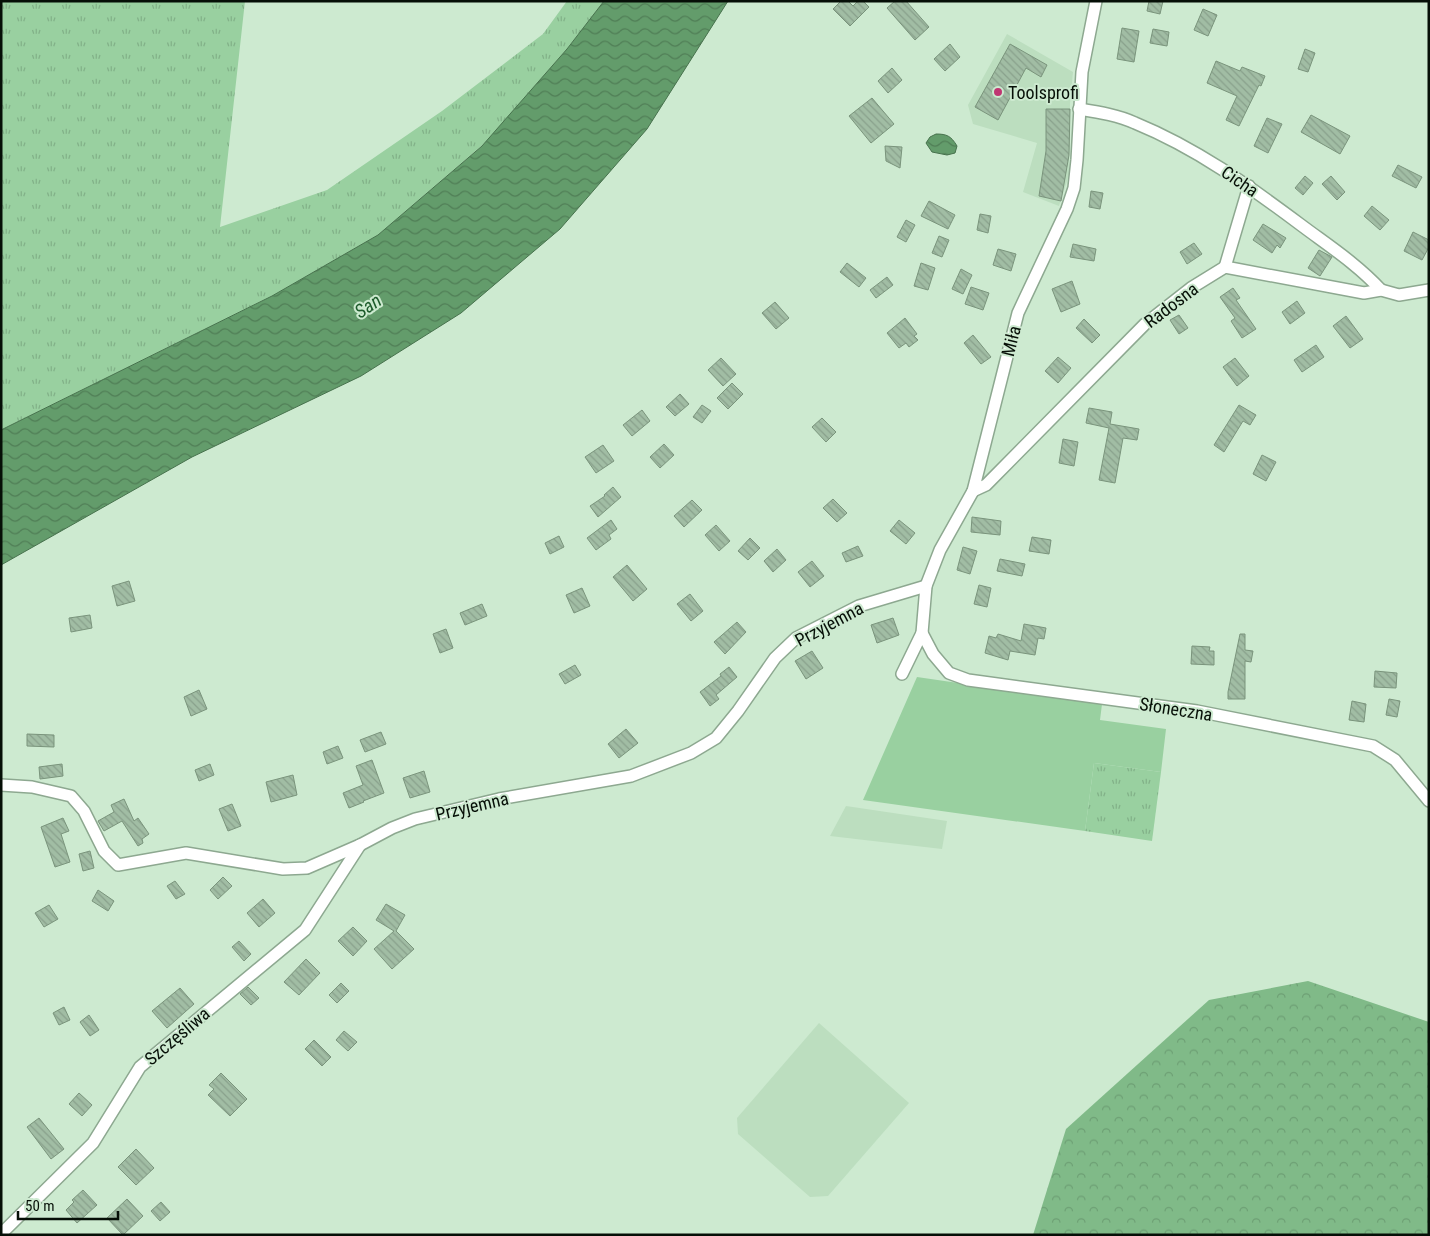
<svg xmlns="http://www.w3.org/2000/svg" width="1430" height="1236" font-family="'Roboto Condensed',sans-serif">
  <defs>
    <pattern id="grass-tufts" width="24" height="20" patternUnits="userSpaceOnUse" patternTransform="scale(1.25)"><rect width="24" height="20" fill="#99d0a0"/><path d="M3 7l-1-3M5 7V3M7 7l1-3M15 17l-1-3M17 17v-4M19 17l1-3" fill="none" stroke="#82b188"/></pattern>
    <pattern id="forest-crowns" width="20" height="18" patternUnits="userSpaceOnUse" patternTransform="scale(1.25)"><rect width="20" height="18" fill="#80ba88"/><path d="M2 6a3 3 0 1 1 6 0M12 15a3 3 0 1 1 6 0" fill="none" stroke="#6d9f74"/></pattern>
    <pattern id="water-waves" width="16" height="10" patternUnits="userSpaceOnUse" patternTransform="scale(1.25)"><rect width="16" height="10" fill="#639c6b"/><path d="M0 5q4-4 8 0t8 0" fill="none" stroke="#507e56"/></pattern>
    <pattern id="building-back-hatch" width="6" height="6" patternUnits="userSpaceOnUse" patternTransform="scale(1.25)"><rect width="6" height="6" fill="#a1bda4"/><path d="M-1 5l2 2M0 0l6 6M5-1l2 2" fill="none" stroke="#89a18c"/></pattern>
  </defs>
  <rect width="100%" height="100%" fill="#cdead0"/>
  <g fill="#bcdebf">
    <path d="M1007 34 1073 72 1070 104 1069 175 1059 206 1023 192 1037 143 973 124 968 105Z"/>
    <path d="M846 806 947 821 942 849 830 836Z"/>
    <path d="M819 1023 909 1103 828 1196 810 1197 738 1134 737 1118Z"/>
  </g>
  <g fill="url(#grass-tufts)">
    <path d="M1 1H245L220 227 327 190 442 111 543 34 567 1H604L567 49 486 142 378 235 272 296 1 430Z"/>
    <path d="M1094 763 1161 772 1152 841 1085 831Z"/>
  </g>
  <path fill="url(#forest-crowns)" d="M1308 981 1429 1022V1235H1033L1066 1129 1209 1000Z"/>
  <path fill="#99d0a0" d="M917 677 1102 704 1100 720 1166 729 1161 772 1094 763 1085 831 863 800Z"/>
  <g fill="url(#water-waves)" stroke="#47724d">
    <path d="M604 1H728L647 129 560 229 461 313 361 376 192 457 1 565V430L272 296 378 235 482 146 567 49Z"/>
    <path d="M936 134C947 134 951 136 957 146L955 153 947 155 932 152 926 143 930 137Z"/>
  </g>
  <g fill="url(#building-back-hatch)" stroke="#7a947c">
    <path d="M841 1H848L853 6 858 1H863L869 7 850 26 833 9Z"/>
    <path d="M895 1H906L929 27 915 40 887 8Z"/>
    <path d="M1149 1H1163L1160 14 1147 11Z"/>
    <path d="M1203 9 1217 15 1208 36 1194 30Z"/>
    <path d="M1122 28 1139 31 1134 62 1117 59Z"/>
    <path d="M1153 29 1169 32 1167 46 1150 43Z"/>
    <path d="M950 44 960 57 945 71 934 59Z"/>
    <path d="M1010 44 1047 65 1041 77 1026 68 998 120 975 107Z"/>
    <path d="M1305 49 1315 53 1308 72 1298 69Z"/>
    <path d="M1216 61 1240 71 1242 67 1265 76 1261 86 1259 85 1239 126 1226 120 1237 96 1207 83Z"/>
    <path d="M892 68 902 80 888 93 878 81Z"/>
    <path d="M872 98 894 124 871 143 849 116Z"/>
    <path d="M1046 109H1070L1069 155 1061 201 1039 196 1046 151Z"/>
    <path d="M1311 115 1350 136 1340 154 1301 132Z"/>
    <path d="M1267 118 1282 124 1268 153 1254 146Z"/>
    <path d="M885 146 902 147 900 168 886 161Z"/>
    <path d="M1398 165 1422 177 1416 188 1392 176Z"/>
    <path d="M1305 176 1313 183 1303 195 1295 188Z"/>
    <path d="M1331 176 1345 192 1337 200 1322 184Z"/>
    <path d="M1091 191 1103 193 1100 209 1089 207Z"/>
    <path d="M929 201 955 215 948 229 921 216Z"/>
    <path d="M1372 206 1389 220 1380 230 1364 216Z"/>
    <path d="M980 214 991 216 988 233 977 230Z"/>
    <path d="M906 220 915 225 906 242 897 237Z"/>
    <path d="M1263 224 1286 238 1280 248 1277 245 1272 253 1253 240Z"/>
    <path d="M1413 232 1429 240V247L1422 260 1404 251Z"/>
    <path d="M939 236 949 240 942 257 932 253Z"/>
    <path d="M1194 243 1202 254 1187 264 1180 252Z"/>
    <path d="M1073 244 1096 249 1094 261 1070 257Z"/>
    <path d="M998 249 1016 254 1011 271 993 265Z"/>
    <path d="M1319 250 1332 257 1320 276 1308 268Z"/>
    <path d="M847 263 866 278 859 287 840 272Z"/>
    <path d="M921 263 935 268 928 290 914 286Z"/>
    <path d="M961 269 972 275 963 294 952 289Z"/>
    <path d="M887 277 893 285 876 298 870 290Z"/>
    <path d="M1072 281 1080 304 1061 312 1052 289Z"/>
    <path d="M971 287 989 293 983 310 965 304Z"/>
    <path d="M1233 288 1240 298 1236 300 1256 329 1242 338 1231 321 1235 318 1220 297Z"/>
    <path d="M1297 301 1305 313 1290 324 1282 312Z"/>
    <path d="M775 302 789 318 776 329 762 313Z"/>
    <path d="M1179 315 1188 328 1179 334 1170 320Z"/>
    <path d="M1346 316 1363 339 1350 348 1333 326Z"/>
    <path d="M905 318 917 334 914 336 918 340 909 347 906 343 899 348 887 333Z"/>
    <path d="M1084 319 1100 335 1092 343 1076 328Z"/>
    <path d="M973 335 991 357 981 364 964 343Z"/>
    <path d="M1316 345 1324 357 1302 372 1294 360Z"/>
    <path d="M1058 357 1071 368 1058 383 1045 371Z"/>
    <path d="M721 358 736 374 723 386 708 370Z"/>
    <path d="M1235 358 1249 376 1237 386 1223 367Z"/>
    <path d="M732 383 743 394 728 409 717 398Z"/>
    <path d="M680 394 689 404 675 416 666 407Z"/>
    <path d="M702 405 711 411 702 423 693 417Z"/>
    <path d="M1239 405 1256 415 1250 425 1243 421 1224 452 1214 445Z"/>
    <path d="M1089 408 1112 412 1110 424 1139 429 1137 440 1123 438 1115 483 1099 480 1109 428 1086 423Z"/>
    <path d="M642 410 650 421 632 436 623 425Z"/>
    <path d="M822 418 836 432 826 442 812 427Z"/>
    <path d="M1063 439 1078 442 1074 466 1059 463Z"/>
    <path d="M664 444 674 455 660 468 650 457Z"/>
    <path d="M603 445 614 461 596 473 585 457Z"/>
    <path d="M1262 455 1276 462 1266 481 1253 474Z"/>
    <path d="M613 487 621 497 598 517 590 506 605 496 604 495Z"/>
    <path d="M833 499 847 513 837 522 823 508Z"/>
    <path d="M692 500 702 510 684 527 674 516Z"/>
    <path d="M972 517 1001 521 1000 535 971 532Z"/>
    <path d="M611 520 617 529 609 535 611 539 596 550 587 538Z"/>
    <path d="M899 520 915 533 906 544 890 531Z"/>
    <path d="M716 525 730 541 719 551 705 535Z"/>
    <path d="M559 536 564 547 550 554 545 543Z"/>
    <path d="M1032 537 1051 540 1049 554 1029 551Z"/>
    <path d="M750 538 760 548 748 560 738 551Z"/>
    <path d="M858 546 863 556 846 562 842 553Z"/>
    <path d="M963 547 977 551 970 574 957 570Z"/>
    <path d="M777 549 786 560 773 572 764 561Z"/>
    <path d="M1000 559 1025 564 1022 576 997 571Z"/>
    <path d="M812 561 824 576 810 587 798 572Z"/>
    <path d="M627 565 647 589 633 601 613 577Z"/>
    <path d="M129 581 135 601 117 606 112 586Z"/>
    <path d="M979 585 991 588 987 607 974 604Z"/>
    <path d="M582 588 590 606 574 613 566 595Z"/>
    <path d="M690 594 703 611 691 621 677 604Z"/>
    <path d="M482 604 487 616 465 625 460 613Z"/>
    <path d="M90 615 92 628 71 632 69 618Z"/>
    <path d="M893 618 899 635 877 643 871 625Z"/>
    <path d="M737 622 746 632 725 654 714 642Z"/>
    <path d="M1024 624 1046 628 1044 639 1038 638 1035 655 1010 651 1008 660 985 653 989 636 996 638 998 634 1021 641Z"/>
    <path d="M446 629 453 648 440 653 433 634Z"/>
    <path d="M1240 634H1245V650L1253 651 1251 662 1245 661V699H1228V692Z"/>
    <path d="M1192 646 1210 647 1209 651H1214V665L1191 664Z"/>
    <path d="M812 651 823 668 806 679 795 661Z"/>
    <path d="M575 665 581 675 565 684 559 674Z"/>
    <path d="M729 667 737 677 716 695 719 699 710 706 700 692 721 676 720 674Z"/>
    <path d="M1375 671 1397 673 1396 688 1374 687Z"/>
    <path d="M199 690 207 709 191 716 184 697Z"/>
    <path d="M1389 699 1400 701 1397 717 1386 715Z"/>
    <path d="M1352 701 1366 704 1364 722 1349 720Z"/>
    <path d="M626 729 638 743 619 758 608 744Z"/>
    <path d="M381 732 386 744 365 752 360 740Z"/>
    <path d="M27 734 54 735V747L27 746Z"/>
    <path d="M338 746 343 758 327 764 323 752Z"/>
    <path d="M372 760 384 793 363 801 364 802 349 808 343 793 363 785 356 766Z"/>
    <path d="M62 764 63 776 40 779 39 767Z"/>
    <path d="M210 764 214 775 199 781 195 770Z"/>
    <path d="M424 771 430 792 410 798 403 778Z"/>
    <path d="M293 775 297 795 271 802 266 782Z"/>
    <path d="M124 799 134 821 138 818 149 834 142 839 143 843 138 846 122 821 104 831 98 821 114 812 111 805Z"/>
    <path d="M232 804 241 826 228 831 219 809Z"/>
    <path d="M63 818 69 831 61 834 70 862 55 867 41 827Z"/>
    <path d="M90 851 94 868 83 871 79 854Z"/>
    <path d="M223 877 232 886 218 899 210 890Z"/>
    <path d="M175 881 185 894 176 899 167 886Z"/>
    <path d="M98 890 114 901 108 911 92 901Z"/>
    <path d="M263 899 275 913 259 927 247 913Z"/>
    <path d="M386 904 405 915 396 931 414 949 392 969 374 949 394 931 376 920Z"/>
    <path d="M49 905 58 919 44 927 35 913Z"/>
    <path d="M353 927 367 941 353 956 338 941Z"/>
    <path d="M239 941 251 954 244 961 232 947Z"/>
    <path d="M306 959 320 973 299 995 284 982Z"/>
    <path d="M341 983 349 991 337 1003 329 995Z"/>
    <path d="M248 987 259 998 251 1005 240 994Z"/>
    <path d="M180 988 194 1004 167 1028 152 1011Z"/>
    <path d="M64 1007 70 1020 59 1025 53 1013Z"/>
    <path d="M89 1015 99 1030 90 1036 80 1022Z"/>
    <path d="M344 1031 357 1042 348 1051 336 1040Z"/>
    <path d="M314 1040 331 1057 322 1066 305 1049Z"/>
    <path d="M221 1073 247 1099 230 1116 208 1095 214 1089 209 1085Z"/>
    <path d="M79 1093 92 1105 82 1116 69 1104Z"/>
    <path d="M39 1118 64 1149 51 1159 27 1127Z"/>
    <path d="M136 1149 154 1168 136 1185 118 1167Z"/>
    <path d="M83 1190 97 1205 77 1223 66 1210 74 1202 72 1200Z"/>
    <path d="M127 1199 143 1216 123 1235 107 1218Z"/>
    <path d="M161 1202 170 1212 160 1221 151 1211Z"/>
  </g>
  <g fill="none" stroke-linecap="round" stroke-linejoin="round">
    <defs>
      <g id="minor">
        <path d="M1079 109C1098 112 1118 115 1135 123 1196 148 1249 186 1301 225 1329 246 1357 264 1381 290"/>
        <path d="M1225 267 1249 186"/>
        <path d="M973 491 986 485 1145 324 1191 288 1225 267 1364 293 1381 290 1399 295 1429 290"/>
        <path d="M922 633 933 654 949 673 968 680 1197 711 1373 746 1395 760 1429 801"/>
        <path d="M902 674 922 633 926 586 940 550 973 491 1018 313 1067 209 1074 188 1077 160 1082 72 1096 1"/>
        <path d="M1 785 32 787 71 796 84 811 104 851 118 865 186 853 283 869 307 868 360 845 392 828 415 819 499 799 631 776 691 753 716 738 738 711 775 658 796 638 859 606 926 586"/>
        <path d="M1 1234 93 1143 140 1067 305 930 360 845"/>
      </g>
    </defs>
    <use href="#minor" stroke="#8da890" stroke-width="14"/>
    <use href="#minor" stroke="#fff" stroke-width="11"/>
  </g>
  <circle fill="#bf3672" stroke="#cdead0" stroke-width="2" cx="998" cy="92" r="5"/>
  <g text-anchor="middle" dominant-baseline="central" stroke-width="4" stroke-linejoin="round" paint-order="stroke">
    <g font-size="18" fill="#060f07" stroke="#cdead0" text-anchor="start">
      <text x="1008" y="92">Toolsprofi</text>
    </g>
    <g font-size="18" fill="#060f07" stroke="#cdead0">
      <text transform="translate(1240 181) rotate(34)">Cicha</text>
      <text transform="translate(1171 305) rotate(-37)">Radosna</text>
      <text transform="translate(1011 341) rotate(-76)">Miła</text>
      <text transform="translate(829 624) rotate(-28)">Przyjemna</text>
      <text transform="translate(1176 709) rotate(9)">Słoneczna</text>
      <text transform="translate(472 806) rotate(-13)">Przyjemna</text>
      <text transform="translate(177 1036) rotate(-40)">Szczęśliwa</text>
    </g>
    <g font-size="19" font-style="italic" fill="#1e5c2c" stroke="#cdead0">
      <text transform="translate(368 306) rotate(-33)">San</text>
    </g>
  </g>
  <rect width="1430" height="1236" fill="none" stroke="#060f07" stroke-width="5"/>
  <path d="M18 1211v8h100v-8" fill="none" stroke="#060f07" stroke-width="2.5"/>
  <text x="25" y="1211" font-size="15" fill="#060f07" stroke="#cdead0" stroke-width="4" paint-order="stroke">50 m</text>
</svg>
